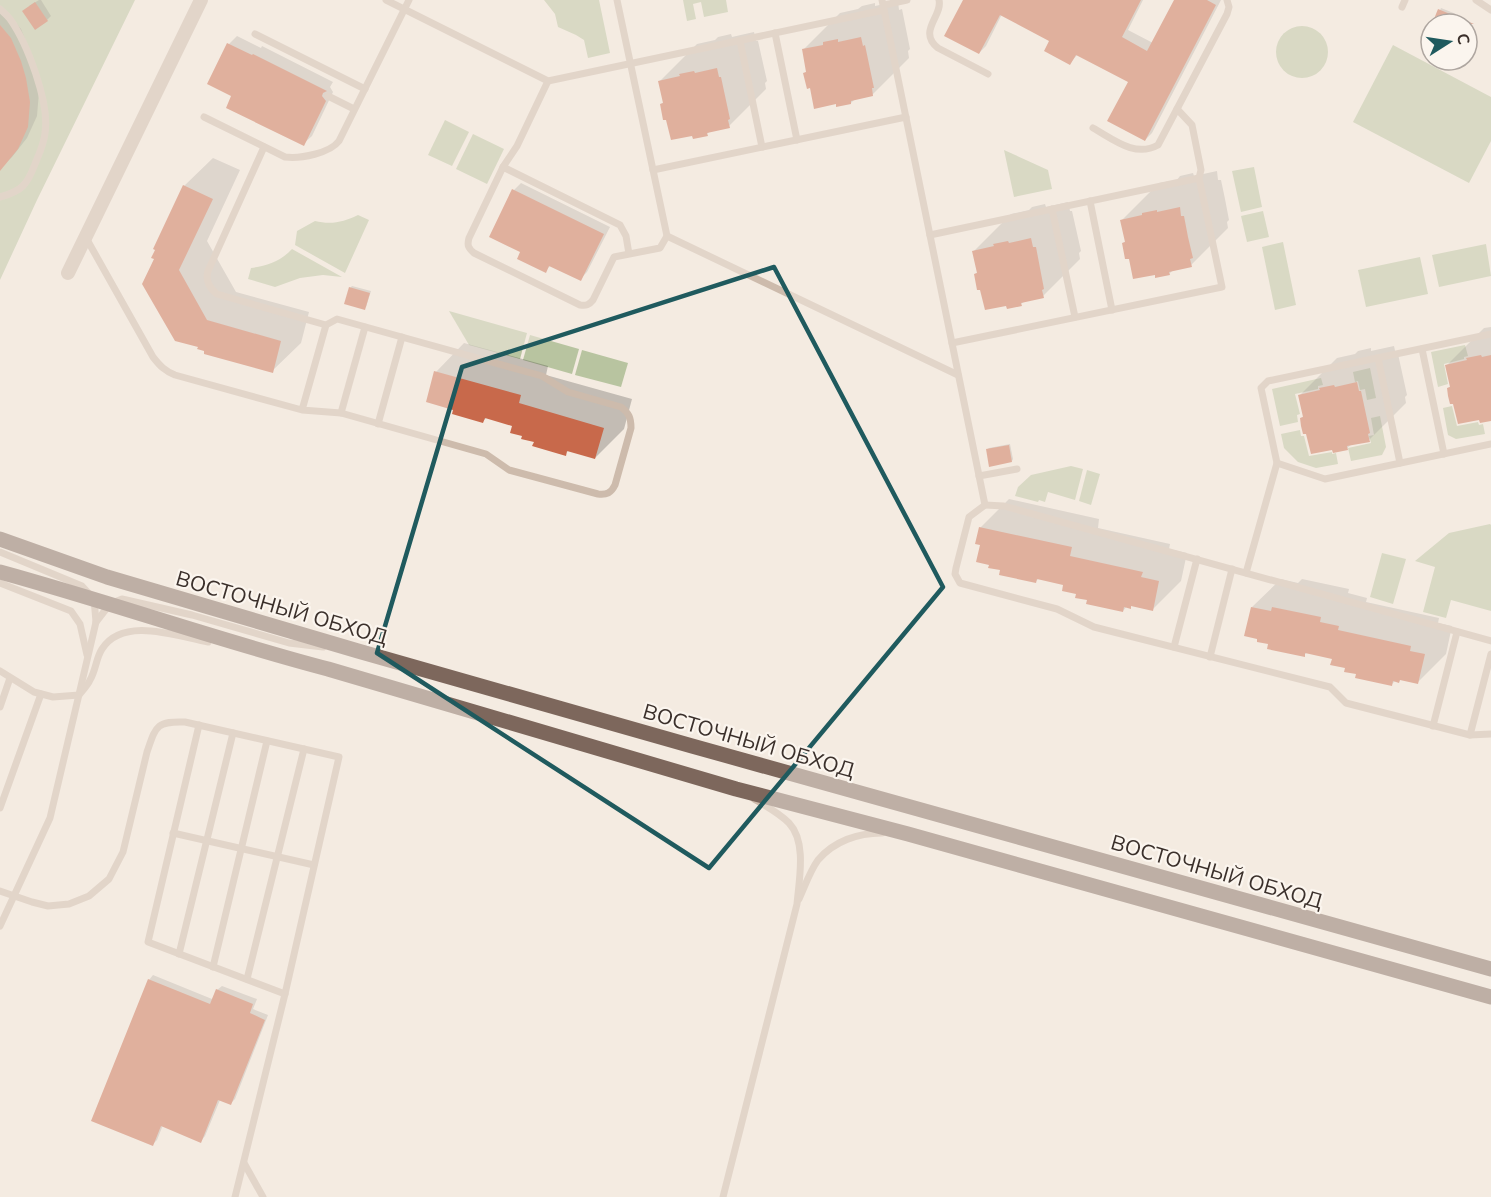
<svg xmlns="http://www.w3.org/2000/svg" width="1491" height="1197" font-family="Mulish,sans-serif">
  <rect width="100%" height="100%" fill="#f4ebe1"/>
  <g fill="#b8c4a0">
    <path d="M0 0H135L37 200 0 280Z"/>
    <path d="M544 0H599L610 53 588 58 584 40 576 35 558 27 555 14Z"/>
    <path d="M683 0H726L728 12 704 17 701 2 693 4 696 19 687 21Z"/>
    <circle cx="1302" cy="52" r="26"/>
    <path d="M1393 45 1491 97V141L1469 183 1353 122Z"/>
    <path d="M445 120 469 132 452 166 428 155Z"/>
    <path d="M473 134 504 149 487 184 456 169Z"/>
    <path d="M1004 150 1048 170 1052 189 1014 197Z"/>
    <path d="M1254 167 1262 207 1241 212 1232 171Z"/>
    <path d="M1263 211 1269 237 1247 242 1241 216Z"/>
    <path d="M358 215 369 220 345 273 295 245 297 231 315 221C331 225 344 222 358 215Z"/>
    <path d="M1283 242 1296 305 1275 310 1262 247Z"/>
    <path d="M1486 244 1491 276 1439 287 1432 255Z"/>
    <path d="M292 249 342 277 323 275 300 278 275 287 248 279 251 268C267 266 281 261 292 249Z"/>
    <path d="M1420 257 1428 294 1366 307 1358 270Z"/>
    <path d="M449 311 527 333 520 359 469 345Z"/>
    <path d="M530 335 579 349 572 374 523 360Z"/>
    <path d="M1465 345 1468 356 1464 357V359L1444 364 1448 384 1438 387 1431 352Z"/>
    <path d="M582 350 628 363 621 387 575 375Z"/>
    <path d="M1370 368 1376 398 1367 400 1365 389 1360 390 1358 381 1355 382 1353 372Z"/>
    <path d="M1321 378 1323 385 1318 386V389L1295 394 1300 414 1297 415 1298 422 1280 426 1272 389Z"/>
    <path d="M1452 406 1457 426 1478 422 1479 425 1483 424 1485 434 1456 439 1448 435 1443 408Z"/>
    <path d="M1380 416 1386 447 1382 455 1351 461 1348 448 1371 443 1369 436 1374 435 1371 418Z"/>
    <path d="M1300 430 1301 436H1304L1309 456 1332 452V454L1336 453 1338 464 1316 468 1298 462 1284 448 1281 434Z"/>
    <path d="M1071 466 1083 469 1075 500 1048 492 1045 502 1039 500 1038 502 1015 496 1018 487 1031 475Z"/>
    <path d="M1087 470 1100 474 1091 505 1079 501Z"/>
    <path d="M1490 524 1491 525V611L1451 600 1446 618 1423 612 1435 567 1415 561 1449 533Z"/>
    <path d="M1382 553 1406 559 1393 604 1370 597Z"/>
  </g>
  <g fill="#0003">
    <path d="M39 0H41L51 16 47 20 29 6Z"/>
    <path d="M964 0H1143L1128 30 1153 43 1175 0H1221L1152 133 1145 140 1130 81 1078 54 1070 63 1051 40 1002 14 986 46 979 53Z"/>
    <path d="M898 1 899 10 902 9 910 49 908 51 909 58 872 95 855 99 851 103 837 102 811 86 805 73 808 70 803 50 840 13 858 9 862 6 875 3V6Z"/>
    <path d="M0 7 5 10 21 29 30 51 39 92 37 116 27 138 12 157 0 168Z"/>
    <path d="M1441 8 1456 14 1452 24 1434 23Z"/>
    <path d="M754 32 756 41H758L767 81 765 83 766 89 729 126 711 130 707 134 667 118 661 104 664 102 660 81 697 44 715 40 718 37 731 34 732 37Z"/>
    <path d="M237 36 261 48 262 46 333 82 330 87 333 92 312 136 303 144 233 96 229 44Z"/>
    <path d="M213 158 240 170 207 241 236 292 309 312 301 343 272 371 206 350 200 346 144 284 184 186Z"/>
    <path d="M1217 171 1218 180H1221L1225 199 1229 220 1227 222 1228 228 1191 265 1174 269 1169 274 1130 257 1123 243 1126 241 1122 220 1159 183 1177 180 1180 176 1193 173 1194 176Z"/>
    <path d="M521 183 610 227 587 272 580 279 551 265 545 271 514 190Z"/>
    <path d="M1068 202 1070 211H1072L1081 251 1079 253 1080 259 1043 296 1026 300 1021 304 981 288 975 274 978 272 974 251 1011 214 1029 210 1032 207 1045 204 1046 207Z"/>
    <path d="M352 286 371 291 366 307 364 308 350 288Z"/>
    <path d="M1491 327V419L1480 418 1448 388 1451 386 1447 365 1484 328Z"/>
    <path d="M464 343 548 366 546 375 632 399 624 429 595 458 569 450 565 454 514 425 487 417 483 421 455 409 436 372Z"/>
    <path d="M1394 346 1396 355 1398 354 1407 395 1405 397 1406 403 1369 440 1352 444 1347 448H1333L1307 432 1301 418 1304 416 1300 395 1337 358 1355 354 1358 351 1371 348V351Z"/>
    <path d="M1010 444 1013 459 1012 461 987 450 989 448Z"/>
    <path d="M1009 499 1099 519 1098 528 1170 544 1169 549 1187 553 1181 581 1153 609 1132 605 1130 607 1127 606 1123 611 1089 599 1065 584 1039 578 1036 581 1002 569 981 544 980 528Z"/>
    <path d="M1281 579 1298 583 1302 579 1349 589 1348 593 1367 598 1366 602 1439 618 1438 623 1452 626 1446 654 1418 682 1401 678 1396 680 1391 685 1357 673 1334 657 1308 652 1304 655 1270 643 1252 607Z"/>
    <path d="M153 975 212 999 217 990 222 986 257 999 253 1009 268 1015 235 1099 230 1104 220 1100 205 1136 201 1141 163 1125 157 1140 153 1144 149 980Z"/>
  </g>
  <g fill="#c8694b">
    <path d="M963 0H1141L1122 37 1147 51 1174 0H1207L1216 5 1145 141 1107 121 1128 82 1076 55 1070 65 1044 51 1049 41 1000 15 979 54 944 36Z"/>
    <path d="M35 2 48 21 35 30 22 11Z"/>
    <path d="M1438 9 1474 24H1432Z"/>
    <path d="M0 25 11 38 21 61 26 78 30 102 28 127 18 149 0 171Z"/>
    <path d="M861 37 863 46 865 45 874 88H872L873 96 851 101V104L836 107V104L814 109 810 88 807 89 803 73 806 72 802 49 823 45V42L838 39V42Z"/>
    <path d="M227 43 252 55 253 54 327 91 323 93 322 96 326 101 304 146 226 108 231 96 207 84Z"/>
    <path d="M717 68 719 77H721L730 119 728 120 730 128 707 133 708 136 693 139 692 136 671 140 666 120H663L660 104 663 103 658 81 680 76 679 74 694 71 695 73Z"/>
    <path d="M183 185 213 199 179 270 207 320 281 341 273 373 204 354V351L197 349 198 347 175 341 142 284 154 259 151 258 155 250 153 249Z"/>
    <path d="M512 189 604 234 581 281 549 266 546 273 517 259 520 252 489 237Z"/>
    <path d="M1180 207 1181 216H1184L1188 237 1193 258 1190 259 1192 267 1169 272 1170 275 1155 278V275L1133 279 1129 259H1125L1122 243 1125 242 1120 220 1142 215V213L1157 210V212Z"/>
    <path d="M1031 238 1033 247H1036L1044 289 1042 290 1044 298 1021 303 1022 306 1007 309 1006 306 985 310 980 290H977L974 274 977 273 972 251 994 246 993 244 1008 241 1009 243Z"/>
    <path d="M349 287 370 293 365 310 344 304Z"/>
    <path d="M1481 355 1482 357 1491 355V421L1480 423 1479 420 1458 424 1453 404H1450L1448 396 1447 388 1450 387 1445 365 1467 360 1466 358Z"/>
    <path d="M434 371 521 395 519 403 604 428 595 459 567 451 566 456 532 446 534 442 521 439 522 436 510 433 512 426 485 418 483 423 452 414 453 410 426 402Z"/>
    <path d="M1357 382 1359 391H1361L1370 433 1368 434 1370 442 1347 446 1348 450 1333 453 1332 450 1311 454 1306 434H1303L1301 426 1300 418 1303 417 1298 395 1320 390 1319 388 1334 385 1335 387Z"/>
    <path d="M1009 445 1012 462 989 467 986 449Z"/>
    <path d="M979 527 1072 547 1070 556 1143 572 1141 577 1159 581 1153 611 1131 606V609L1124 607 1123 612 1086 604 1087 600 1075 598 1076 594 1062 591 1063 585 1037 579 1036 583 999 575 1000 570 988 568 989 565 976 562 980 545 975 544Z"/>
    <path d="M1251 607 1271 611 1272 607 1321 617 1320 622 1339 626 1338 630 1411 646 1410 651 1425 654 1418 684 1400 680 1399 683 1393 681 1392 686 1355 678 1356 674 1344 672 1345 668 1330 665 1332 659 1305 653V657L1267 649 1268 644 1257 642V639L1244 636Z"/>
    <path d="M148 979 210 1004 216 989 253 1004 250 1013 265 1020 231 1105 218 1100 201 1143 161 1126 153 1146 91 1121Z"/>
  </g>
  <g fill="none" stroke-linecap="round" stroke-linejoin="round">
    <g stroke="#cdbbac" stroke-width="7">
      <path d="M386 0 548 81 884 10"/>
      <path d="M617 0 667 236 958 375"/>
      <path d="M882 0 985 505 969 517 956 568 955 574 960 583 1057 609 1094 627 1330 687 1346 703 1470 735 1491 734"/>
      <path d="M939 0C943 16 917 31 938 48L988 74"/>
      <path d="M1476 0 1491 10"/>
      <path d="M884 5 907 0"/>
      <path d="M1402 7 1405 0"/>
      <path d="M0 9C3 12 7 15 10 19 27 43 50 103 45 133 44 144 39 154 35 164 27 185 22 191 0 197"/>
      <path d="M775 33 797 140"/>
      <path d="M255 34 365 89"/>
      <path d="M740 41 762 147"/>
      <path d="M328 96 354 109"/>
      <path d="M1177 109 1192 125 1201 170 1199 178"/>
      <path d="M204 117 285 157C301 159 330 153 339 141L409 0"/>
      <path d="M1093 128C1113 139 1135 158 1158 145L1227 14 1229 7 1227 0"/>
      <path d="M264 147 208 271C205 280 210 289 217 294L326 325"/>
      <path d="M503 167 517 146 548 81"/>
      <path d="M653 170 906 117"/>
      <path d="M1090 201 1112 310"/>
      <path d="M1052 209 1075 317"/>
      <path d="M930 235 1199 178 1222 287 952 343"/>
      <path d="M85 236 153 357C160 366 165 371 175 375L302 410 341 413 486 454 509 470 598 494C607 495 611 493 615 485L631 428C631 418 629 413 621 407L568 392 542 376 337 319 326 325 302 410"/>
      <path d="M629 254 626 236 620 225 503 167 469 238C467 245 468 248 474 253L580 305C586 306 589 305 593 300L614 257C629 254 645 251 660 248L667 236"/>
      <path d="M1422 349 1444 454"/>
      <path d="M1378 358 1400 463"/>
      <path d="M341 413 365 327"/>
      <path d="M378 424 402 337"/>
      <path d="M1277 463 1325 479 1491 444"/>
      <path d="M979 476 1017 469"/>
      <path d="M985 505 1004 506 1491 641"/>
      <path d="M0 552 82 586 94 599 96 622 50 818 0 926"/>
      <path d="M1246 573 1277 463 1261 388 1268 381 1491 334"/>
      <path d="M0 583 71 611 80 624 87 655"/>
      <path d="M96 622 110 604 122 599 192 615 289 643 323 647"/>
      <path d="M1174 647 1197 559"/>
      <path d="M1210 657 1232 569"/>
      <path d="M0 671 34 692 53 697 79 695C83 690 88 685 90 680 96 670 96 658 102 649 123 616 176 636 208 642"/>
      <path d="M0 707 10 678"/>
      <path d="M199 725 148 942 285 994"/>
      <path d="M1433 726 1457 632"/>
      <path d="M1470 735 1491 654"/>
      <path d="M0 808 41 694"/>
      <path d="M173 833 314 865"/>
      <path d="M0 891 32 902 48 906 69 904 89 896 109 879 123 852 147 752C156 726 156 721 185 722L339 757 285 994 235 1197"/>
      <path d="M799 899C805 886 810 871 818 860 834 841 858 833 882 833"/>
      <path d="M179 954 233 733"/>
      <path d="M213 967 267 741"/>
      <path d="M247 979 304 749"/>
      <path d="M244 1163 263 1197"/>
      <path d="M723 1197 797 904C799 880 807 842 789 823 779 813 766 806 754 799"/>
    </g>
    <path stroke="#cdbbac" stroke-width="14" d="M68 273 201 0"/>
    <g stroke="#7d675c" stroke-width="15">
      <path d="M0 539 107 577 358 651 692 746 1491 969"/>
      <path d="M0 572C110 602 217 640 328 669L736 789 908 834 1491 997"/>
    </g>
  </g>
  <path d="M0 0H1491V1197H0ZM774 267 943 587 709 868 377 653 462 367Z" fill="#f4ebe1" fill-opacity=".55" fill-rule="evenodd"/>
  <path fill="none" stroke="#1f5a5e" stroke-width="4.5" stroke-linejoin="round" d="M774 267 943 587 709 868 377 653 462 367Z"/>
  <g text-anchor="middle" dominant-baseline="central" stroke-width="4.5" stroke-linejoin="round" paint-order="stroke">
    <g font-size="21" fill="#3b302b" stroke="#fbf5ee">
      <text transform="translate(282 607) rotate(16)">ВОСТОЧНЫЙ ОБХОД</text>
      <text transform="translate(749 740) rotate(16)">ВОСТОЧНЫЙ ОБХОД</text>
      <text transform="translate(1217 871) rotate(16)">ВОСТОЧНЫЙ ОБХОД</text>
    </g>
  </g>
  <g transform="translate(1449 42) rotate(78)"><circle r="28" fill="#fbf5ee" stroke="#aea6a0" stroke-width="1.5"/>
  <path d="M0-4.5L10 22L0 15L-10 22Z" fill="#1f5a5e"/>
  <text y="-9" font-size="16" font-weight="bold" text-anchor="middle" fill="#3b302b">С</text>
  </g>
</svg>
